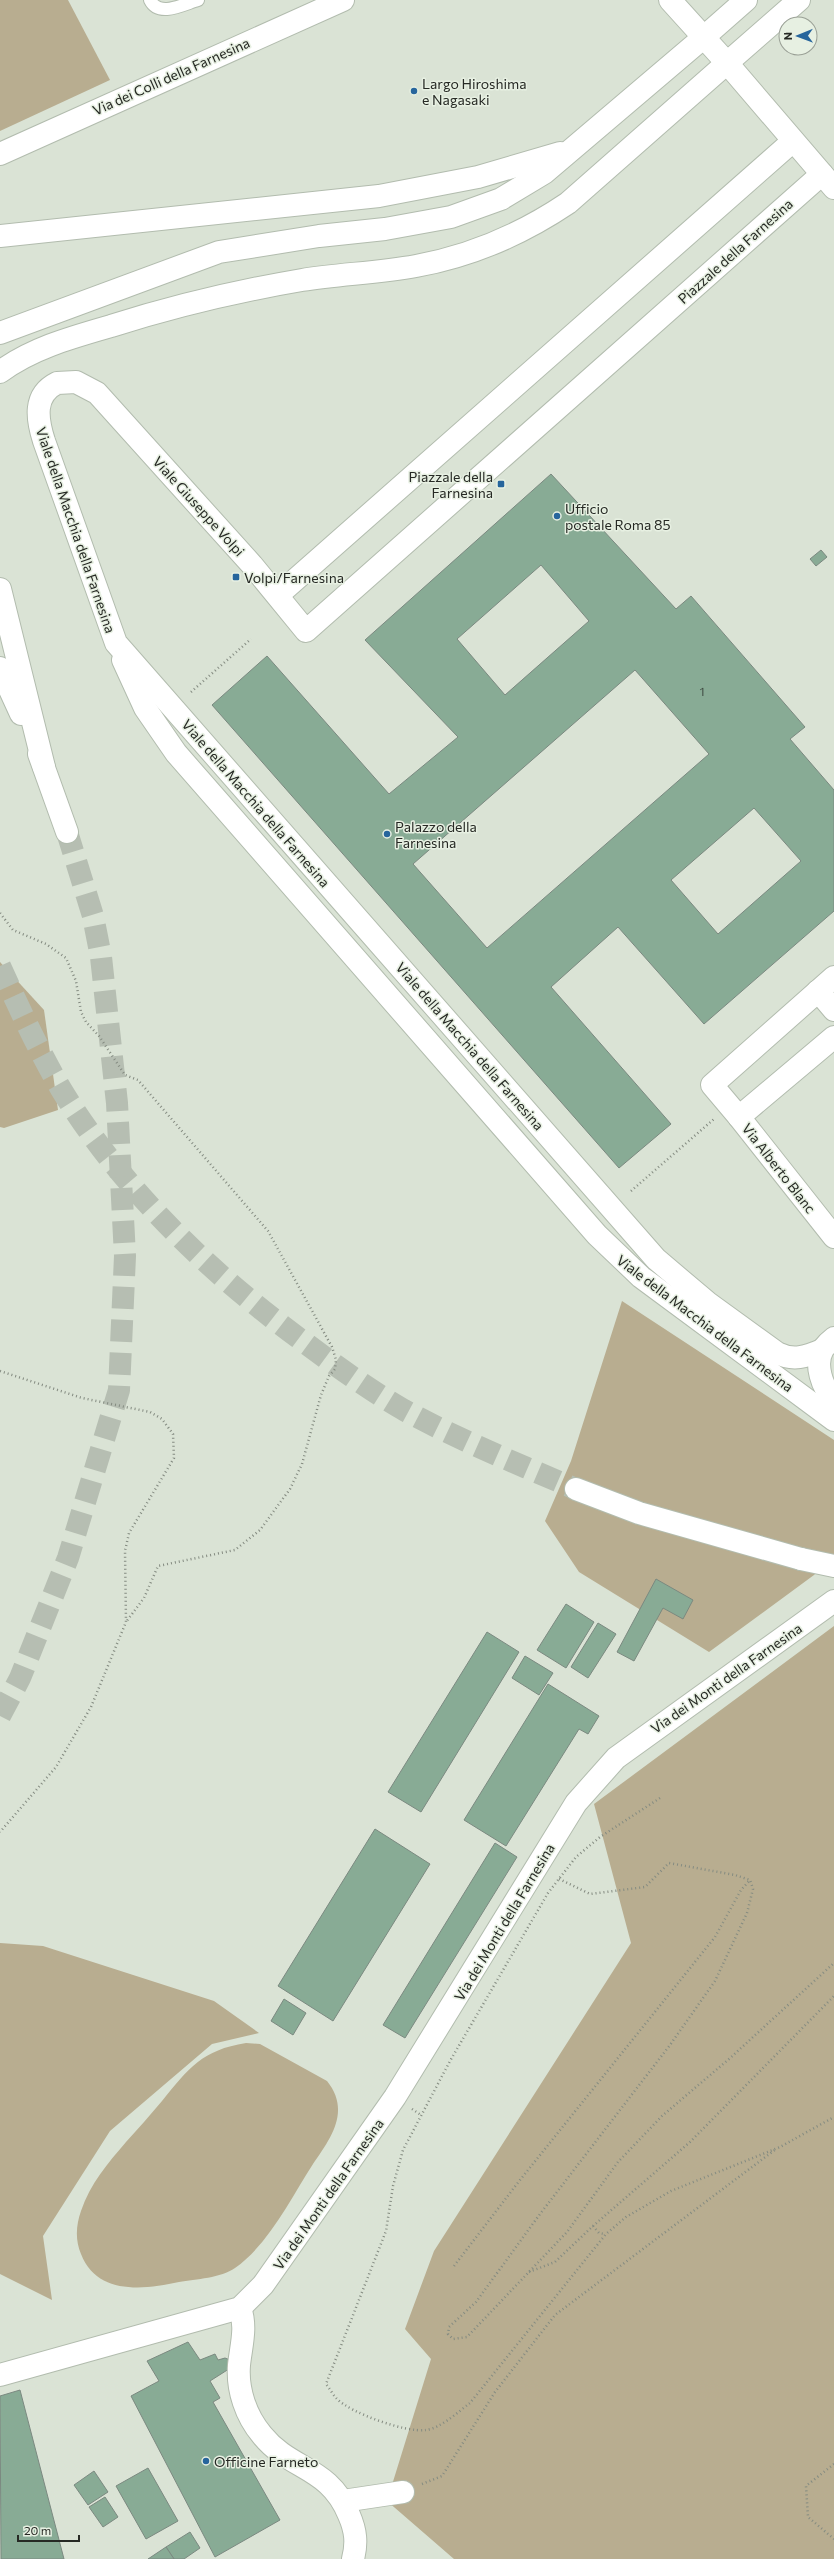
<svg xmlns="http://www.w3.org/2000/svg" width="834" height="2559" font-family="Commissioner,sans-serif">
  <rect width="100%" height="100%" fill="#dae3d5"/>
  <g fill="#b8ad90">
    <path d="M0 0H68L110 80 0 131Z"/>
    <path d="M0 962 44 1010 58 1110 4 1128 0 1127Z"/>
    <path d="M622 1301 834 1440V1555L814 1575 709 1652 579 1572 545 1521 571 1461Z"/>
    <path d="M834 1626V2559H454L387 2501 431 2359 405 2329 434 2251 631 1943 594 1804Z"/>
    <path d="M0 1943 43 1946 214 2001 259 2033 212 2044 110 2131 43 2236 52 2300 0 2274Z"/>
    <path d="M246 2043 260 2044 327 2081C351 2111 331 2138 313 2164 291 2198 269 2244 235 2268 221 2278 196 2279 179 2282 143 2290 97 2295 81 2254 75 2240 76 2225 81 2211 90 2184 108 2163 126 2142 138 2129 150 2115 162 2101 189 2068 202 2050 246 2043Z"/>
  </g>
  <g fill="#88ab95" stroke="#7b8980" fill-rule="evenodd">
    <path d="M551 474 676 609 691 596 805 727 790 739 834 790V911L704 1024 618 927 551 987 671 1124 619 1168 212 705 267 656 389 794 458 737 365 640ZM541 565 589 621 505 695 457 639ZM635 670 709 754 487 948 413 864ZM754 808 801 861 718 934 671 880Z"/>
    <path d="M821 550 827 557 816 566 810 559Z"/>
    <path d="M656 1579 693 1600 683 1619 663 1608 634 1661 617 1652Z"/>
    <path d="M566 1604 594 1622 566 1668 537 1650Z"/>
    <path d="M598 1623 616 1634 588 1678 571 1667Z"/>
    <path d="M487 1632 519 1652 421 1812 388 1792Z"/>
    <path d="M525 1656 553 1673 539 1695 512 1678Z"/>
    <path d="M548 1684 599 1716 588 1734 579 1729 506 1846 464 1820Z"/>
    <path d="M375 1829 430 1864 333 2021 278 1986Z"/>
    <path d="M495 1843 517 1857 405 2038 383 2025Z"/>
    <path d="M284 1999 306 2013 293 2035 271 2021Z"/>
    <path d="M188 2342 200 2360 215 2354 218 2360 225 2358 230 2360 232 2367 210 2381 220 2398 213 2402 280 2520 215 2557 131 2396 159 2381 147 2361Z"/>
    <path d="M20 2390 64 2559H1L0 2396Z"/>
    <path d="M148 2468 178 2521 146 2539 116 2486Z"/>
    <path d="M94 2471 108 2492 88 2505 74 2485Z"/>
    <path d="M105 2497 118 2517 103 2527 89 2507Z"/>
    <path d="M190 2532 200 2548 184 2559H174L166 2547Z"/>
    <path d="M166 2547 174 2559H148Z"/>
  </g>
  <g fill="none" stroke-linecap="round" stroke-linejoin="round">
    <g stroke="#b6beb2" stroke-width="22" stroke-dasharray="22 11" stroke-linecap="butt">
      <path d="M0 966C19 1008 38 1049 61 1089 123 1191 212 1275 308 1345 339 1368 371 1391 404 1410 459 1440 518 1464 576 1489"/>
      <path d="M0 1716 20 1678 68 1558 119 1390 125 1256 117 1103 101 957 93 916 67 832"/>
    </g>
    <defs>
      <path id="service" d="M150 0C159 18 184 4 198 0"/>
      <g id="minor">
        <path d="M822 174 306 631 252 565 97 393 76 382 57 383C33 395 37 419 44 441L116 643 656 1259 708 1303 777 1353C793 1361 806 1357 822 1350"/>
        <path d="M278 595 793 141"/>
        <path d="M123 660 145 708 176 753 597 1235 641 1277 834 1420"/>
        <path d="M834 977 712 1085 739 1117 834 1037"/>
        <path d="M818 991 834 1010"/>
        <path d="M739 1117 834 1237"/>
        <path d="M240 2308C247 2327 241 2346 239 2365 237 2390 246 2416 262 2435 291 2471 329 2466 349 2515 356 2531 357 2543 353 2559"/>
        <path d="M0 2375 240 2308 263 2285 395 2097 576 1803 616 1758 834 1601"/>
        <path d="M343 2501 403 2492"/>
      </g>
      <g id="tertiary">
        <path d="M670 0 727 63 834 188"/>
        <path d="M0 154 343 0"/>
        <path d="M834 1338C830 1341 826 1345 823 1349 814 1364 822 1388 834 1399"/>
      </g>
      <g id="primary">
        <path d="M704 37 746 0"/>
        <path d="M727 63 799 0"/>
        <path d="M801 1559 834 1566"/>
      </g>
      <g id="trunk">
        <path d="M0 236 379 196 478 177 560 153"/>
        <path d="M0 333 219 252 319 236 385 229 451 217 501 199 544 173 704 37"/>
        <path d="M0 372C32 348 73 337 111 326 174 306 237 291 302 280 339 274 378 273 416 266 471 256 522 234 568 203L727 63"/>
        <path d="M0 589 44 767"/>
        <path d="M0 668 21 714"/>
        <path d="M39 754 67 832"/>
        <path d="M576 1489 639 1513 801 1559"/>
      </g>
    </defs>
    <use href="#service" stroke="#b2bcae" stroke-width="14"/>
    <use href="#minor" stroke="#b2bcae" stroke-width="24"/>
    <use href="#tertiary" stroke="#b2bcae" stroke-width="24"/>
    <use href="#primary" stroke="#b2bcae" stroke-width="24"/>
    <use href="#trunk" stroke="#b2bcae" stroke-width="24"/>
    <g stroke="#848b81" stroke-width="2.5" stroke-dasharray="1 3" stroke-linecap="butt">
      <path d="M191 692 251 639"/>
      <path d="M0 913 13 930 46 944 66 958 76 981 81 1012 86 1022 99 1036 125 1075 138 1080 268 1231 332 1347 336 1360 335 1369 329 1376 321 1395 302 1464 290 1489 260 1530 235 1550 158 1566 144 1598 126 1622"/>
      <path d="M631 1191 714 1119"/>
      <path d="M0 1371 82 1398 150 1412 162 1419 173 1434 174 1458 129 1533 125 1551 126 1622 91 1707 56 1767 0 1832"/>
      <path d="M660 1798 600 1837 576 1857 548 1893 450 2061 403 2150 393 2186 386 2231 326 2384C330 2389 333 2395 337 2399 351 2413 406 2433 426 2430 441 2428 458 2412 470 2403L606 2234 626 2217 671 2191 780 2147 834 2117"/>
      <path d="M559 1879 590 1894 645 1887 669 1863 735 1875 750 1880 753 1889 747 1913 715 1981 670 2045 540 2214 476 2302 449 2327 448 2334 453 2339 467 2337 567 2232 618 2162 662 2116 729 2059 834 1963"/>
      <path d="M412 2109 421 2115"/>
      <path d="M593 2226 599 2233 605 2234"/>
      <path d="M454 2266 520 2180 715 1937 741 1890 750 1880"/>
      <path d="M529 2272 555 2262 593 2226 690 2142 834 1996"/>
      <path d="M834 2464 806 2486 808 2517 834 2539"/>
      <path d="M422 2484 442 2476 495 2392 555 2315 776 2149"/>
    </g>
    <use href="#service" stroke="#fff" stroke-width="12"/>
    <use href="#minor" stroke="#fff" stroke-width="22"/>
    <use href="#tertiary" stroke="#fff" stroke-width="22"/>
    <use href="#primary" stroke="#fff" stroke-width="22"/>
    <use href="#trunk" stroke="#fff" stroke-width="22"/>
  </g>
  <g fill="#26659c" stroke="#e7f0e2" stroke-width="1.5">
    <circle cx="414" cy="91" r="4"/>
    <rect x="497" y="480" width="8" height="8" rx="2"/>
    <circle cx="557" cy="516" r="4"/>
    <rect x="232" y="573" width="8" height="8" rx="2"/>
    <circle cx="387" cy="834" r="4"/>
    <circle cx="206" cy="2461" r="4"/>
  </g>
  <g text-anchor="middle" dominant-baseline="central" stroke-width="3" stroke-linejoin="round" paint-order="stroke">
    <g font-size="12" fill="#3e4a40">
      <text x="702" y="691">1</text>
    </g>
    <g font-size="14" fill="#262924" stroke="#e7f0e2">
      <text transform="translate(171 76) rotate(-24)">Via dei Colli della Farnesina</text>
      <text transform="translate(735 251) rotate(-42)">Piazzale della Farnesina</text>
      <text transform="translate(199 506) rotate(48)">Viale Giuseppe Volpi</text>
      <text transform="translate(76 530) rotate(71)">Viale della Macchia della Farnesina</text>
      <text transform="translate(256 803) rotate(49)">Viale della Macchia della Farnesina</text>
      <text transform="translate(470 1046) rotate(49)">Viale della Macchia della Farnesina</text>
      <text transform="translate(779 1168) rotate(52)">Via Alberto Blanc</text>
      <text transform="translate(705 1323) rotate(37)">Viale della Macchia della Farnesina</text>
      <text transform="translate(726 1678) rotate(-35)">Via dei Monti della Farnesina</text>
      <text transform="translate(504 1922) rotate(-59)">Via dei Monti della Farnesina</text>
      <text transform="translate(328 2194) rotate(-55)">Via dei Monti della Farnesina</text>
    </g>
    <g font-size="14" fill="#262924" stroke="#e7f0e2" text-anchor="start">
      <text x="422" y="83">Largo Hiroshima<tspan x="422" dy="16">e Nagasaki</tspan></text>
      <text x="493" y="476" text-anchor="end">Piazzale della<tspan x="493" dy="16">Farnesina</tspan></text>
      <text x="565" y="508">Ufficio<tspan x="565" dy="16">postale Roma 85</tspan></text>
      <text x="244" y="577">Volpi/Farnesina</text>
      <text x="395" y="826">Palazzo della<tspan x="395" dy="16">Farnesina</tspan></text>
      <text x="214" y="2461">Officine Farneto</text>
    </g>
  </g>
  <g transform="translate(798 36) rotate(269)"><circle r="19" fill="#e7f0e2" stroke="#9aa096"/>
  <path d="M0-3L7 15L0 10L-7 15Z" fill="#26659c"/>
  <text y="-6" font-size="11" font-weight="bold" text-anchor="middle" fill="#262924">N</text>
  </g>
  <path d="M18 2535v6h61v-6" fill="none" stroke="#262924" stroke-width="2"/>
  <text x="24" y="2535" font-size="12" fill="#262924" stroke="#e7f0e2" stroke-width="3" paint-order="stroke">20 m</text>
</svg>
